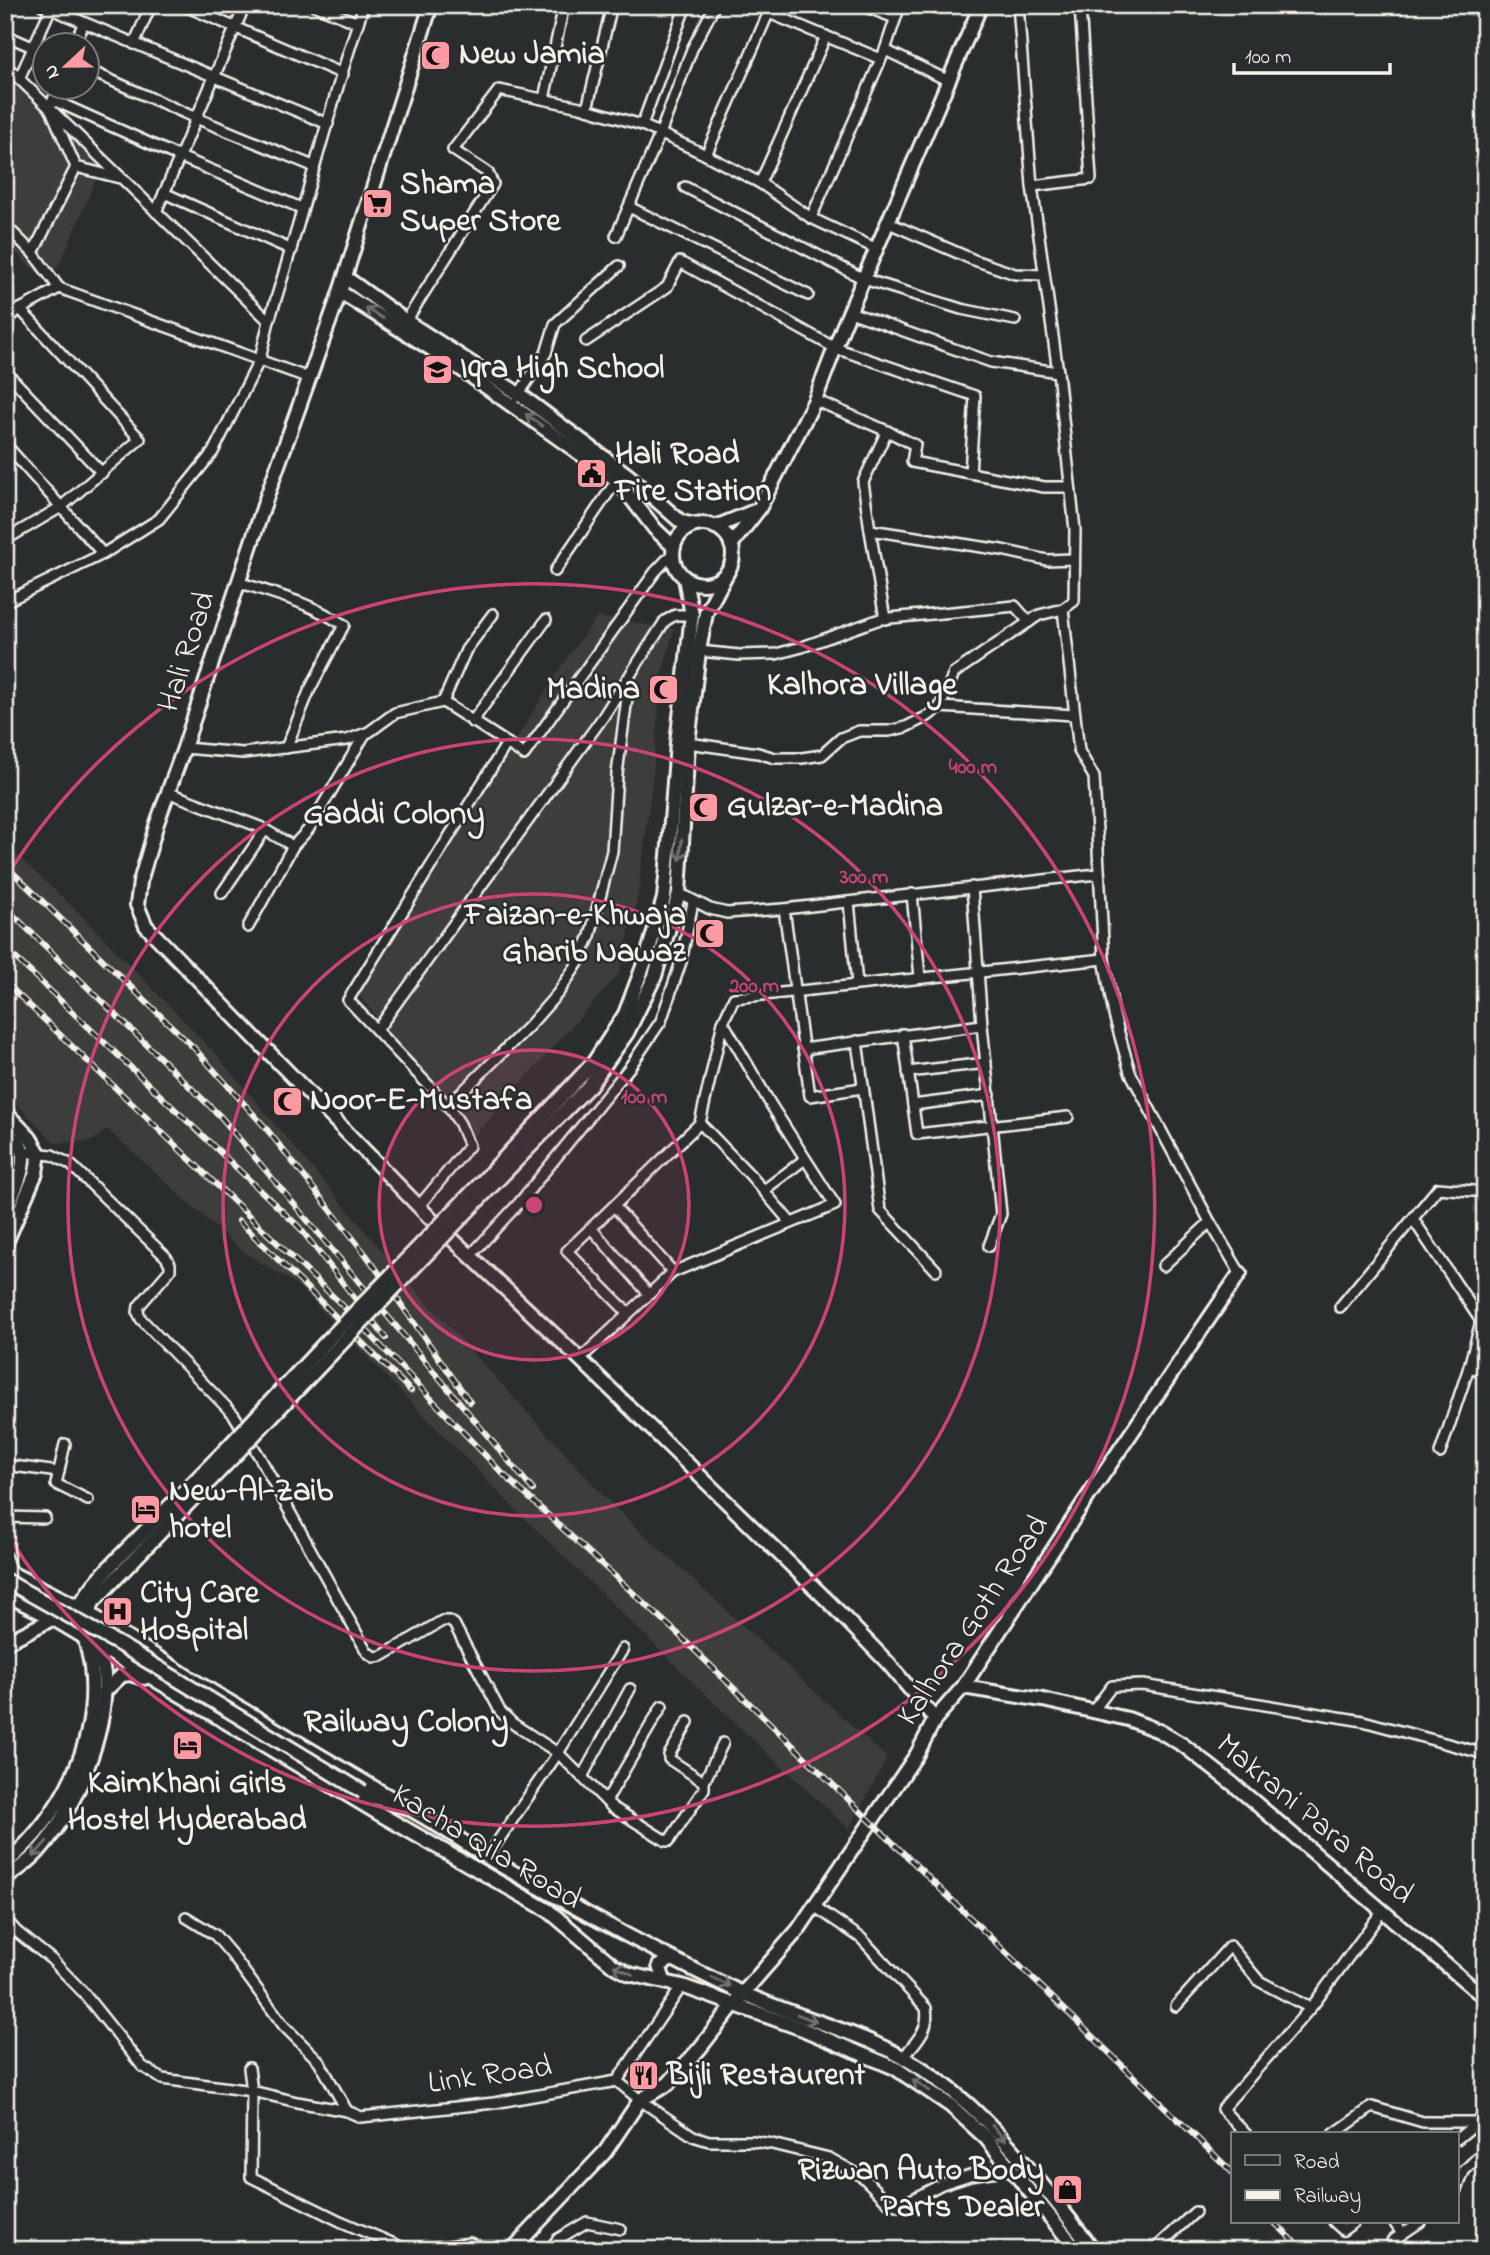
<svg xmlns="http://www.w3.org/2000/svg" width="1490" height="2255" font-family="'Indie Flower',sans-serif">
  <rect width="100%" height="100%" fill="#2a2d2e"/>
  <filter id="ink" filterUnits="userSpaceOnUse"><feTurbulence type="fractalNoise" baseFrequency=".0143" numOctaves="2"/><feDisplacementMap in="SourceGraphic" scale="14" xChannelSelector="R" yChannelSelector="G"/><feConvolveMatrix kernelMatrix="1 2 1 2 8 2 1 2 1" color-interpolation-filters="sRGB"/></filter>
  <g filter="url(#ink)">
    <g fill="#3e3d3a">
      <path d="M5 69 104 161 59 266 42 278 5 241Z"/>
      <path d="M597 617 674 629 661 677 653 775 638 895 619 974 473 1137 350 984 471 813 560 668Z"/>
      <path d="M5 844 79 913 214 1052 412 1286 613 1506 887 1758 849 1829 738 1726 514 1508 297 1285 242 1251 107 1129 92 1141 55 1143 5 1092Z"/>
    </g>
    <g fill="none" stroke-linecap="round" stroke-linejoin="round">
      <defs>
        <g id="street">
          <path d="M42 5 328 124"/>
          <path d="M183 5 343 74"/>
          <path d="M314 5 358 23"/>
          <path d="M772 5 706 155 760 183 811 218 877 249"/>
          <path d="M861 5 895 18"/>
          <path d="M1018 5 1032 186 1058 372 1075 530 1074 601 1063 609"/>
          <path d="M769 13 881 59"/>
          <path d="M5 35 46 53"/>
          <path d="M134 44 151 5"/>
          <path d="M74 46 83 24"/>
          <path d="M885 50 949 81"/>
          <path d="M5 65 269 321C303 216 328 109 364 5"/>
          <path d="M88 70 196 118 313 166"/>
          <path d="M19 79 50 10"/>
          <path d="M544 99 564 5"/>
          <path d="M53 100 180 157 301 208"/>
          <path d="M587 109 612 5"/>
          <path d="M642 125 686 5"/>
          <path d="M76 167 120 178"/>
          <path d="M760 183 826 36"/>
          <path d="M1032 186 1091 179 1080 5"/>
          <path d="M685 187 864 279 961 309 1015 320"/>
          <path d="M164 193 292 250"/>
          <path d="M629 207 808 295"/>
          <path d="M156 212 245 5"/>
          <path d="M811 218 885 50 900 5"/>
          <path d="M889 223 974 260 1015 274 1044 275"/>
          <path d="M5 225 33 253 59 288 309 378"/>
          <path d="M616 236 660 134 692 49 715 5"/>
          <path d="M33 253 76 167 50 108 58 88"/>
          <path d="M850 312 991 362 1058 372"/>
          <path d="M406 321 493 184 488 173 453 150 499 90 580 107 642 125 706 155"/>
          <path d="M5 322 17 311 59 288"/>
          <path d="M586 341 667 287 680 262 835 348 975 396 970 473 1044 487H1070"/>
          <path d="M5 371 102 473"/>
          <path d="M517 397 546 353 555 324 619 266"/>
          <path d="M815 400 887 431 863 482 870 530 1002 550 1047 560 1073 559"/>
          <path d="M887 431 915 445 912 462 970 473"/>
          <path d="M5 444 103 554"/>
          <path d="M870 530 885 619"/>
          <path d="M5 540 61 507 140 439 20 309"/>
          <path d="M555 571 617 480"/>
          <path d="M238 582C278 595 308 602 344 625L310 689 286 748"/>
          <path d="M5 602 103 554 159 519 213 452 260 359 269 321"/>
          <path d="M699 651 739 655 776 654 802 647 880 619 1015 606 1029 622"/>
          <path d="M443 702 466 650 493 614"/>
          <path d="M940 707 1074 715"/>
          <path d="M472 722 546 620"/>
          <path d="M507 743 524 755 655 572 673 553"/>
          <path d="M688 743 758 753 775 758H802L822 755 841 738 859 731H889L906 727 928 716 940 707 954 673 1039 615 1063 609 1079 751 1094 777 1104 959 1114 1015 1130 1072 1210 1222 1240 1273"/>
          <path d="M184 748 243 753 347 740 369 732 395 713 443 702 507 743 348 1000 448 1106 460 1124 469 1146 419 1206"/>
          <path d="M167 792 260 827 293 846 308 830 365 734"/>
          <path d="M972 887 982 1025 1001 1214 989 1246"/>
          <path d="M222 893 265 830"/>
          <path d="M679 893 710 909 727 913 784 909 1097 874"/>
          <path d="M912 894 920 977"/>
          <path d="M849 902 857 984"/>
          <path d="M784 909 810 1096 862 1088"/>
          <path d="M248 927 293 846"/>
          <path d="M377 1030 603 717 627 679"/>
          <path d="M903 1034 917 1134 1068 1117"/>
          <path d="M857 1041 880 1210 936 1270"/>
          <path d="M803 1049 982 1025"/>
          <path d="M908 1072 986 1063"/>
          <path d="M913 1105 990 1095"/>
          <path d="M448 1106 529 1026 558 993 578 963 590 936 612 851 617 774 630 675 665 621 675 615H692"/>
          <path d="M700 1123 751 1176 791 1223"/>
          <path d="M22 1152 52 1155 70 1164 166 1257 170 1264V1270L139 1306 138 1313 141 1319 234 1415 259 1456 367 1652 374 1657 382 1656 442 1621H449L454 1624 500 1711 512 1723 558 1753 623 1649"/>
          <path d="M764 1190 805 1159"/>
          <path d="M614 1206 673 1272"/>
          <path d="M1413 1219 1481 1321 1469 1367 1485 1372"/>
          <path d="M591 1228 648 1293"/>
          <path d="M470 1256 519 1203 629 1068 661 1021 681 962 693 902"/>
          <path d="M1163 1266 1210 1222"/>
          <path d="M1340 1307 1438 1188 1485 1192"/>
          <path d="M628 1313 567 1251 700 1123 723 1022 734 998 1104 959"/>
          <path d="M580 1359 673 1272 835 1205 771 1105 723 1022"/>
          <path d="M65 1444 56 1484 88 1500"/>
          <path d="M1440 1453 1469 1367"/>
          <path d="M5 1465 59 1472"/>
          <path d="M5 1517 45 1518"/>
          <path d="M1484 1520 1485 1516"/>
          <path d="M5 1555 11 1572"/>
          <path d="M1093 1711 1112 1686 1143 1685 1363 1721 1485 1754"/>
          <path d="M688 1722 669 1755V1759L704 1782"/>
          <path d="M582 1777 630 1689"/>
          <path d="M606 1801 662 1706"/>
          <path d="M487 1857 558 1753 612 1807 666 1841H669L704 1789V1782L723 1743"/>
          <path d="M814 1906 861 1938 926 2008C930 2030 917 2039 904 2057"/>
          <path d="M186 1917 215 1935 232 1955 284 2026 319 2061 347 2111"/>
          <path d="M5 1919 17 1932 51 1959 82 1991 142 2066 162 2079 252 2091 297 2102 347 2111 361 2117 494 2103 617 2081 640 2100 693 2136 709 2141H752L772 2144 829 2158 863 2177 888 2202 899 2206 942 2184 970 2175 998 2171 1007 2163"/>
          <path d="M1176 2006 1230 1946 1259 1981 1310 2008"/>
          <path d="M249 2068 252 2091 251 2177 340 2221 408 2250"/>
          <path d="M617 2081 682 1986"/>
          <path d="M1246 2134 1222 2109 1313 2005 1383 1910"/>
          <path d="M1334 2134 1372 2107 1423 2122H1477"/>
          <path d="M1457 2139 1485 2116"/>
          <path d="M1457 2190 1464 2171 1479 2156"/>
          <path d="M1334 2222 1343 2230 1354 2222"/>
          <path d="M1394 2222 1402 2234"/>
          <path d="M1392 2241 1420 2222"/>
          <path d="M5 2242 8 2250"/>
          <path d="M416 2250 470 2243 489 2250"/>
          <path d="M549 2250 558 2239 587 2222 621 2229"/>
          <path d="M1154 2250 1195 2212"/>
          <path d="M1480 2250 1485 2245"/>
        </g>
        <g id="secondary">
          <path d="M431 5 340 292 266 499 184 748 157 823 140 882 137 905 146 926 432 1220 580 1359 829 1602 888 1663 935 1719"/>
          <path d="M345 277 406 321 519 394 629 476 681 522 696 525"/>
          <path d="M340 292 444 357 617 480 655 529 674 547"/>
          <circle cx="703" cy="554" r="30"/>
          <path d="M715 527 757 510"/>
          <path d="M731 545 759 509 815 400 843 327 981 5"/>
          <path d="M5 1112 30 1138 39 1153 36 1173 5 1245"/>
          <path d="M5 1131C9 1135 14 1138 18 1142 32 1160 13 1194 5 1212"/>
          <path d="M479 1185 594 1062 625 1014 647 956 664 898 670 834 677 743 692 615 685 578"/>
          <path d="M485 1193 590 1085 627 1033 655 976 679 893 688 743 699 651 706 613 729 569"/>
          <path d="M5 1570 79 1607 201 1685 393 1799"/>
          <path d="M5 1594 52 1618 378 1813 549 1911 614 1966 629 1974 682 1986 800 2028 895 2068 951 2106 986 2138 1077 2250"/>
          <path d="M5 1643 58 1616"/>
          <path d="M963 1687 1043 1700 1128 1719 1159 1731 1183 1745 1233 1784 1485 1998"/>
          <path d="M104 1692 122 1675 130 1674 144 1678"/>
          <path d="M363 1792C377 1800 393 1801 408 1808 440 1825 470 1847 502 1866 580 1911 659 1954 740 1992 804 2021 876 2034 933 2076 999 2123 1044 2188 1094 2250"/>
          <path d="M5 1864C62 1815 100 1743 91 1667 90 1653 76 1614 81 1604 90 1585 118 1558 133 1543 164 1512 196 1480 227 1448"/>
          <path d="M5 1879C16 1871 29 1862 38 1852 75 1810 109 1731 104 1674 102 1655 85 1617 93 1602L234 1456"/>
          <path d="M664 1980 659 1966 672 1959"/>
          <path d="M512 2250 605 2152 640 2100 668 2084 700 2048 743 1993 798 1930 917 1754 935 1719 963 1687 1083 1504 1240 1273"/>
        </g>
      </defs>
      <use href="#street" stroke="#f4f1e8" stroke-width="14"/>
      <use href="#secondary" stroke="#f4f1e8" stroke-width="18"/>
      <use href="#street" stroke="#2a2d2e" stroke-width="9"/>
      <use href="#secondary" stroke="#2a2d2e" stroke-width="12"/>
      <defs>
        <g id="rail">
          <path d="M5 865 195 1049 265 1127 367 1256 470 1402"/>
          <path d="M5 907 221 1117 533 1490"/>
          <path d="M5 948 299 1227 386 1338"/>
          <path d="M5 982 343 1306 503 1474 677 1633 1233 2173"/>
          <path d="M239 1221 411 1391"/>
          <path d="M1274 2222 1303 2250"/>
        </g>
      </defs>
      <use href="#rail" stroke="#f4f1e8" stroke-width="6"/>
      <use href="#rail" stroke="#2a2d2e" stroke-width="3.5" stroke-dasharray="10" stroke-linecap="butt"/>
      <defs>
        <g id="secondary-bridge">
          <path d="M227 1448 328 1340 479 1185"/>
          <path d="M234 1456 485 1193"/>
          <path d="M5 1580 124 1647 363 1792"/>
        </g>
      </defs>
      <use href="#secondary-bridge" stroke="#f4f1e8" stroke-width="18" stroke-linecap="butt"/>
      <use href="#secondary-bridge" stroke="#2a2d2e" stroke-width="12"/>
    </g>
    <defs><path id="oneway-shaft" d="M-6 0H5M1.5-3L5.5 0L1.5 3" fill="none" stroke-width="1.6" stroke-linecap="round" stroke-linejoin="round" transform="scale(1.75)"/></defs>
    <g stroke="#71726f">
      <use href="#oneway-shaft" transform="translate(374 313) rotate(-148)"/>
      <use href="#oneway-shaft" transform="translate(534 420) rotate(-144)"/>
      <use href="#oneway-shaft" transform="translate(681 850) rotate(94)"/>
      <use href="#oneway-shaft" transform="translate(40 1849) rotate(131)"/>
      <use href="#oneway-shaft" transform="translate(623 1970) rotate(-155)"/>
      <use href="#oneway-shaft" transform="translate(721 1982) rotate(26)"/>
      <use href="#oneway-shaft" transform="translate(807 2018) rotate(21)"/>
      <use href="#oneway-shaft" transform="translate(921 2085) rotate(-146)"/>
      <use href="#oneway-shaft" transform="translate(999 2133) rotate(48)"/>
    </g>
  </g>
  <circle cx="534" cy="1205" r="155" fill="#cc4377" fill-opacity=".12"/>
  <g fill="none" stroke="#cc4377" stroke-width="3.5">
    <circle cx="534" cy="1205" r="155"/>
    <circle cx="534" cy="1205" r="311"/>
    <circle cx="534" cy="1205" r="466"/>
    <path d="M7 876A621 621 0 1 1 7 1534"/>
  </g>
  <defs>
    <symbol id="mosque-square" viewBox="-11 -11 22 22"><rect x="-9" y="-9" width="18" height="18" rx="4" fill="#ff9aa2" stroke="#2a2d2e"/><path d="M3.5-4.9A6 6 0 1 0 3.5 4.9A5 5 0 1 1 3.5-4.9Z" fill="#111"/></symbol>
    <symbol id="supermarket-square" viewBox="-11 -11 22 22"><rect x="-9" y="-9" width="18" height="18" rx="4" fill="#ff9aa2" stroke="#2a2d2e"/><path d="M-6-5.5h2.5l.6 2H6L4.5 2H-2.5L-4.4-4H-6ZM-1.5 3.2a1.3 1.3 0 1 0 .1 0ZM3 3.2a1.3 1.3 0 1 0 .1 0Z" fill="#111"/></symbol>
    <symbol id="school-square" viewBox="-11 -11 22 22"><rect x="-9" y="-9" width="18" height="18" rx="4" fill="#ff9aa2" stroke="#2a2d2e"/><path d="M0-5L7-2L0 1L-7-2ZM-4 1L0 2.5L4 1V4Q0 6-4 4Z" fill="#111"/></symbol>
    <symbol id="civic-square" viewBox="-11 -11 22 22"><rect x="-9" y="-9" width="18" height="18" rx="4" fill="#ff9aa2" stroke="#2a2d2e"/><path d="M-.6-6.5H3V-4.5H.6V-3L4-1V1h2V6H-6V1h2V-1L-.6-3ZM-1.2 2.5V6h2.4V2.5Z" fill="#111"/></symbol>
    <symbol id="hotel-square" viewBox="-11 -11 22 22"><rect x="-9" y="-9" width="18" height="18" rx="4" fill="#ff9aa2" stroke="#2a2d2e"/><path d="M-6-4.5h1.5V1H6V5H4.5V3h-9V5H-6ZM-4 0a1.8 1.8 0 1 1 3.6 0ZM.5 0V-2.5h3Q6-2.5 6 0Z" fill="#111"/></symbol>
    <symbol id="hospital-square" viewBox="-11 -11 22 22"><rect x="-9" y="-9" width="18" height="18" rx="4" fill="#ff9aa2" stroke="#2a2d2e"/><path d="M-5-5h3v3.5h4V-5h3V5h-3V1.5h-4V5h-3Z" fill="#111"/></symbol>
    <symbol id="restaurant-square" viewBox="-11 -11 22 22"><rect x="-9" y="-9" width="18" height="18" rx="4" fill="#ff9aa2" stroke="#2a2d2e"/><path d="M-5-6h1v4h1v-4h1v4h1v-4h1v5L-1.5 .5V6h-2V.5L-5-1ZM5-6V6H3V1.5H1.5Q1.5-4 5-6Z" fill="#111"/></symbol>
    <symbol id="shop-square" viewBox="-11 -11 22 22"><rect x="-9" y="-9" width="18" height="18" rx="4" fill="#ff9aa2" stroke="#2a2d2e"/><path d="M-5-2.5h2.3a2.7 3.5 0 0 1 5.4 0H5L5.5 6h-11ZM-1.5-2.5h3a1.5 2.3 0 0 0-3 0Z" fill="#111"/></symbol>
  </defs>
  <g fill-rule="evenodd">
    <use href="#mosque-square" x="418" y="38" width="35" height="35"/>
    <use href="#supermarket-square" x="360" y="186" width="35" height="35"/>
    <use href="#school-square" x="420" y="352" width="35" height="35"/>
    <use href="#civic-square" x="574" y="456" width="35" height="35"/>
    <use href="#mosque-square" x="646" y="672" width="35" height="35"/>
    <use href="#mosque-square" x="686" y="790" width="35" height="35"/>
    <use href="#mosque-square" x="692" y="916" width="35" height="35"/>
    <use href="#mosque-square" x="270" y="1084" width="35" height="35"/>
    <use href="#hotel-square" x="128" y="1492" width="35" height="35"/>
    <use href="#hospital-square" x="100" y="1594" width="35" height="35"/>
    <use href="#hotel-square" x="170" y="1728" width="35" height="35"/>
    <use href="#restaurant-square" x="626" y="2058" width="35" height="35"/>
    <use href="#shop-square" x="1050" y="2172" width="35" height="35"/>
  </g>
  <g text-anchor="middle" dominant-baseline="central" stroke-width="5" stroke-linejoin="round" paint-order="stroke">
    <g font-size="32" font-weight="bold" fill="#f4f1e8" stroke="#2a2d2e" text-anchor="start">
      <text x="459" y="55">New Jamia</text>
      <text x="400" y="185">Shama<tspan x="400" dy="37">Super Store</tspan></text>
      <text x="460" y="369">Iqra High School</text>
      <text x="615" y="455">Hali Road<tspan x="615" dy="37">Fire Station</tspan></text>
      <text x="640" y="690" text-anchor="end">Madina</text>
      <text x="727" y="807">Gulzar-e-Madina</text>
      <text x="686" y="916" text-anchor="end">Faizan-e-Khwaja<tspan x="686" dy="37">Gharib Nawaz</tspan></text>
      <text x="310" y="1101">Noor-E-Mustafa</text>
      <text x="169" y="1492">New-Al-Zaib<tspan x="169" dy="37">hotel</tspan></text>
      <text x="140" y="1594">City Care<tspan x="140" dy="37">Hospital</tspan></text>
      <text x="187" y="1784" text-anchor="middle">KaimKhani Girls<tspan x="187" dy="37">Hostel Hyderabad</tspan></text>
      <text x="667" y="2076">Bijli Restaurent</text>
      <text x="1044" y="2171" text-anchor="end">Rizwan Auto Body<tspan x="1044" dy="37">Parts Dealer</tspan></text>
    </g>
    <g font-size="32" fill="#f4f1e8" stroke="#2a2d2e">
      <text transform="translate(188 652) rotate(-72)">Hali Road</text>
      <text transform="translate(974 1621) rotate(-56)">Kalhora Goth Road</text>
      <text transform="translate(1314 1820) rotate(40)">Makrani Para Road</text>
      <text transform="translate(486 1848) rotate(31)">Kacha Qila Road</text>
      <text transform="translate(490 2076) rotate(-8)">Link Road</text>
    </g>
    <g font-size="33" font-weight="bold" fill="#f4f1e8" stroke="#2a2d2e">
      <text x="862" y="686">Kalhora Village</text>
      <text x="394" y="815">Gaddi Colony</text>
      <text x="406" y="1723">Railway Colony</text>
    </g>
  </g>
  <circle cx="534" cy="1205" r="10" fill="#cc4377" stroke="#2a2d2e" stroke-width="3.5"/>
  <g font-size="21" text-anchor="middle" font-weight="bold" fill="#cc4377" stroke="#2a2d2e" stroke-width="5" stroke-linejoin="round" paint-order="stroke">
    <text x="973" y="773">400 m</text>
    <text x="864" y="883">300 m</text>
    <text x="754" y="992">200 m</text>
    <text x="644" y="1103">100 m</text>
  </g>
  <rect width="1490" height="2255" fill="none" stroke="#2a2d2e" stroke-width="28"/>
  <rect x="14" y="14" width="1462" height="2227" fill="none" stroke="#f4f1e8" stroke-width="2.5" filter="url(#ink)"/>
  <rect x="1231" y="2132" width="228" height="91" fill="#2a2d2e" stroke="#7b7b78" stroke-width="2"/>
  <rect x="1245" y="2155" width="35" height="10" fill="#2a2d2e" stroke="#7b7b78" stroke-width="2"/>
  <text x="1294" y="2168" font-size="21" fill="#f4f1e8">Road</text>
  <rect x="1245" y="2190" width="35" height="10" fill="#f4f1e8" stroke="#7b7b78" stroke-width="2"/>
  <text x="1294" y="2202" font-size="21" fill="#f4f1e8">Railway</text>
  <g transform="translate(66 66) rotate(248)"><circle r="33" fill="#2a2d2e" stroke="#7b7b78" stroke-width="2"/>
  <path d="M0-5L12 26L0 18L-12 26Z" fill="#ff9aa2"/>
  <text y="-10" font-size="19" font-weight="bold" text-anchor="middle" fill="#f4f1e8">N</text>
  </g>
  <path d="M1234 63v10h156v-10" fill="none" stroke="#f4f1e8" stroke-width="3.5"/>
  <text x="1245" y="63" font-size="21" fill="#f4f1e8" stroke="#2a2d2e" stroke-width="5" paint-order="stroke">100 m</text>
</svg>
